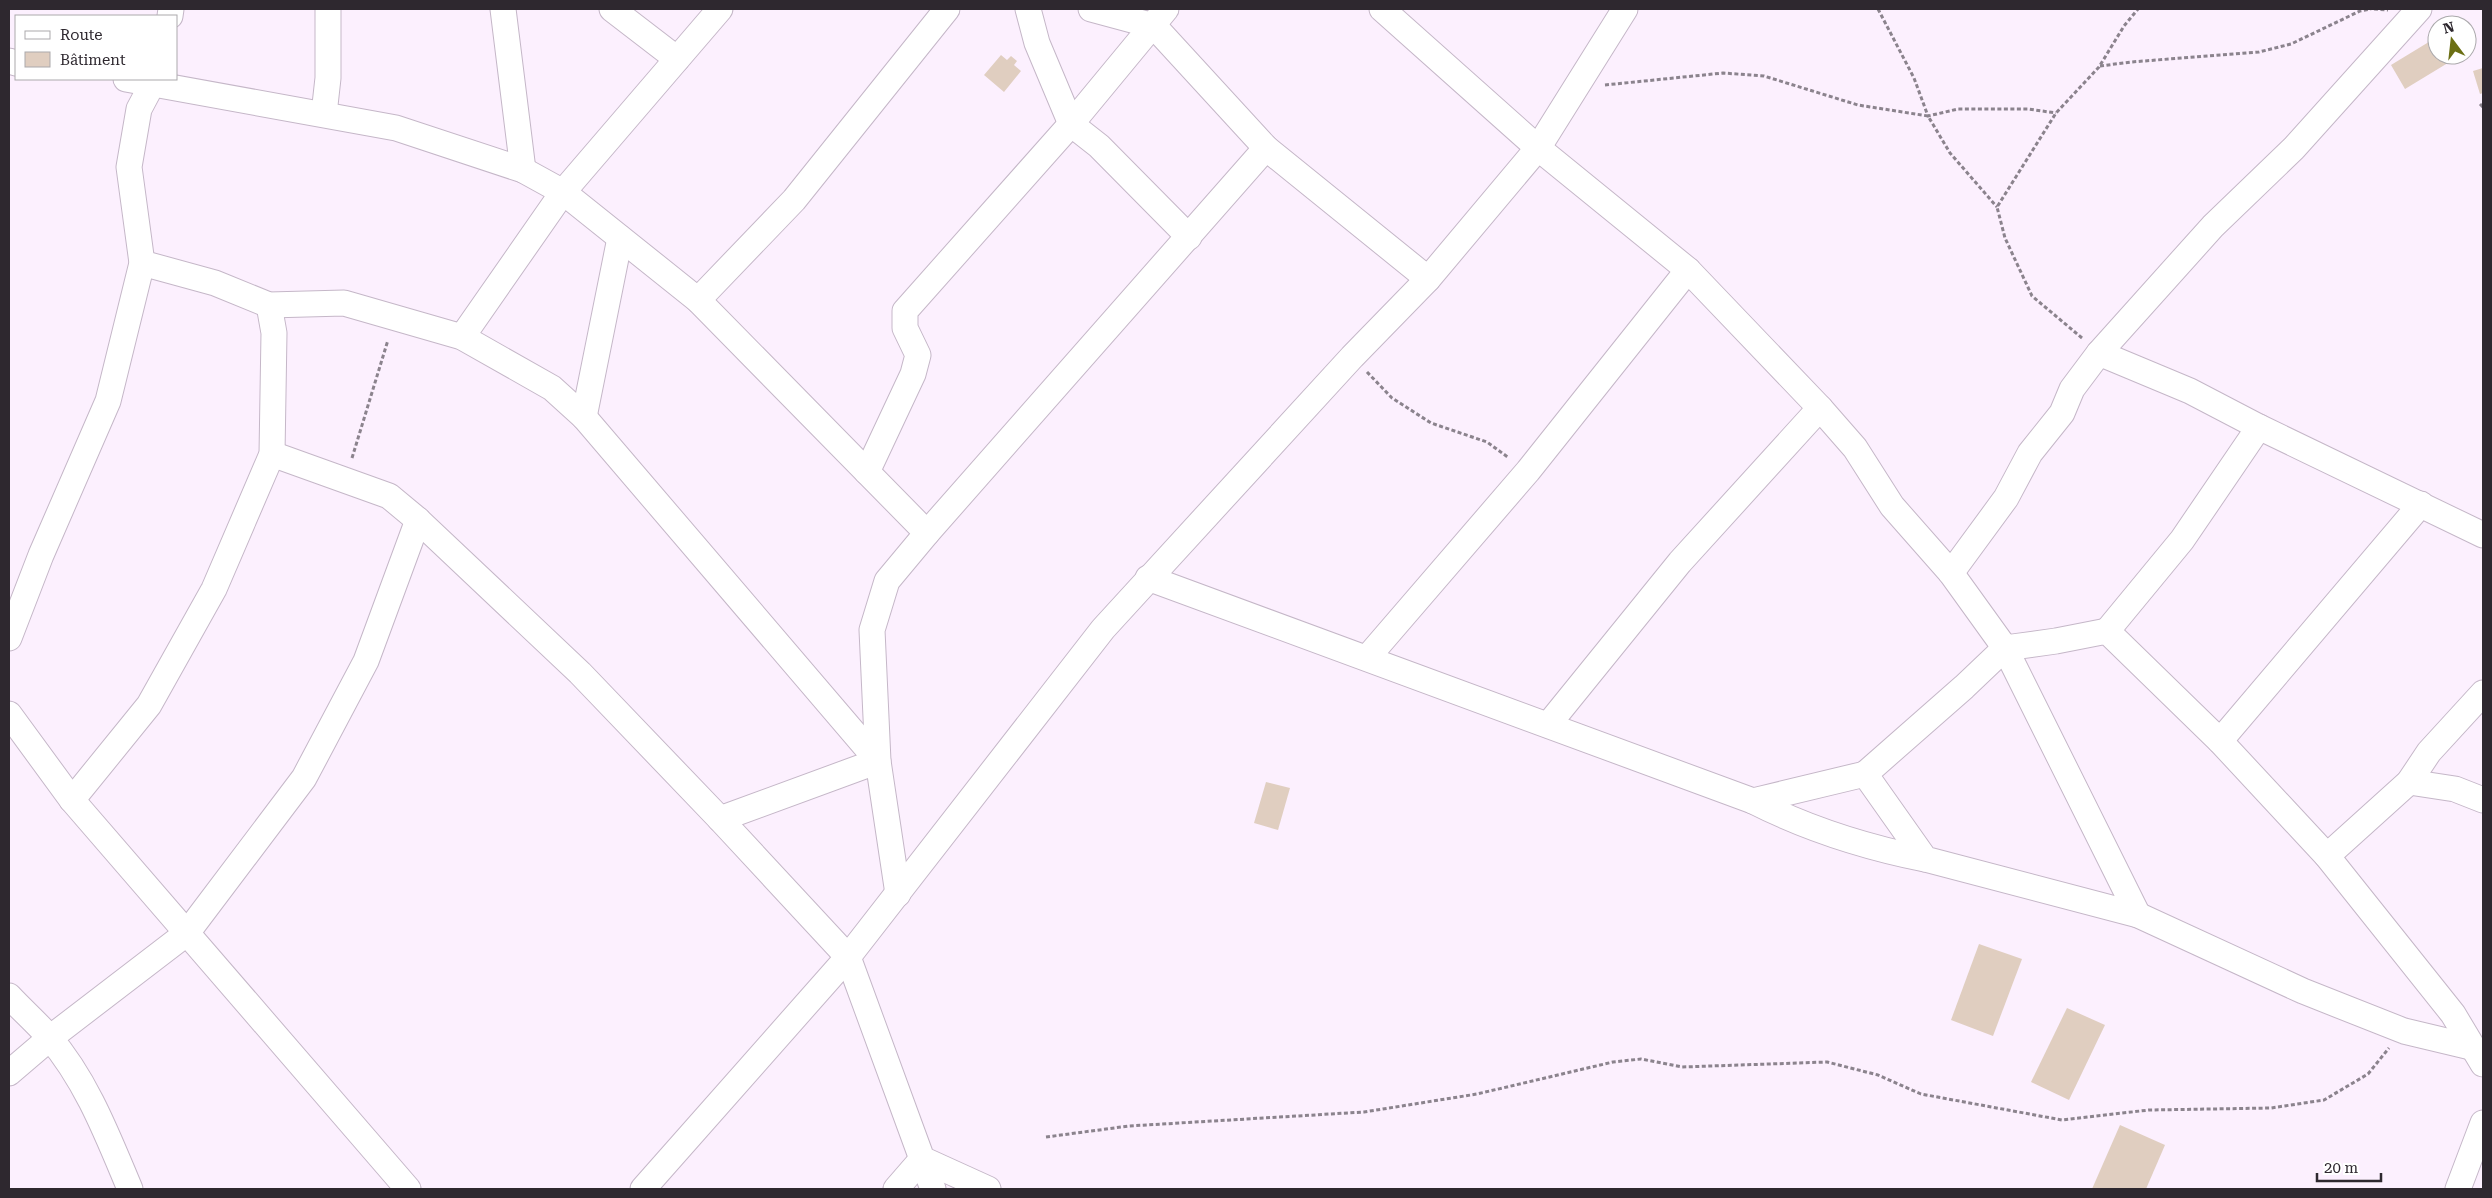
<svg xmlns="http://www.w3.org/2000/svg" width="2492" height="1198" font-family="'Roboto Serif',serif">
  <rect width="100%" height="100%" fill="#fcf0fe"/>
  <g fill="#e0cec0">
    <path d="M2437 37V55H2461L2405 89 2391 65Z"/>
    <path d="M1001 55 1007 60 1011 56 1017 61 1014 65 1021 71 1004 92 984 75Z"/>
    <path d="M2483 68V93L2480 94 2473 71Z"/>
    <path d="M1266 782 1290 788 1278 830 1254 823Z"/>
    <path d="M1979 944 2022 959 1993 1036 1951 1020Z"/>
    <path d="M2067 1008 2105 1025 2069 1100 2031 1082Z"/>
    <path d="M2120 1125 2165 1145 2146 1189H2092Z"/>
  </g>
  <g fill="none" stroke-linecap="round" stroke-linejoin="round">
    <defs>
      <g id="street">
        <path d="M503 9 523 170"/>
        <path d="M612 9 677 59"/>
        <path d="M1028 9 1037 43 1071 124 1099 146 1189 237"/>
        <path d="M1091 9 1154 26 1266 148 1428 279"/>
        <path d="M1382 9 1538 148 1688 270 1820 408 1855 448 1892 506 1951 573 2005 648 2056 641 2107 631 2220 741 2327 856 2453 1014 2483 1064"/>
        <path d="M170 16 171 9"/>
        <path d="M9 61 16 63"/>
        <path d="M126 79 396 128 523 170 563 192 698 300 927 533"/>
        <path d="M324 114 328 78V9"/>
        <path d="M142 263 215 283 269 305 344 303 462 337 552 388 584 417 878 761 898 894"/>
        <path d="M698 300 794 200 947 9"/>
        <path d="M462 337 563 192 720 9"/>
        <path d="M2099 353 2190 391 2259 427 2483 535"/>
        <path d="M584 417 620 238"/>
        <path d="M272 454 389 496 418 520 580 673 720 819 848 957 922 1159 988 1189"/>
        <path d="M867 472 913 374 918 355 905 328V311L1071 124 1166 9"/>
        <path d="M1951 573 2006 498 2030 453 2062 413 2072 389 2099 353 2213 226 2294 148 2419 9"/>
        <path d="M1148 578 1753 801 1865 774 1925 859 2138 915 2303 991 2404 1031 2471 1047"/>
        <path d="M2107 631 2182 540 2259 427"/>
        <path d="M9 638 41 555 108 401 142 263 129 167 139 109 155 79"/>
        <path d="M1367 658 1528 471 1688 270"/>
        <path d="M9 714 72 800 408 1189"/>
        <path d="M1548 725 1680 562 1820 408"/>
        <path d="M2220 741 2421 504"/>
        <path d="M1865 774 1964 687 2005 648 2138 915"/>
        <path d="M2409 782 2455 789 2483 800"/>
        <path d="M72 800 149 705 214 589 272 454 274 333 269 305"/>
        <path d="M1753 801C1808 829 1865 847 1925 859"/>
        <path d="M720 819 878 761 872 630 887 581 927 533 1266 148"/>
        <path d="M2327 856 2409 782 2429 752 2483 693"/>
        <path d="M9 996C22 1010 37 1023 49 1037 87 1081 108 1137 130 1189"/>
        <path d="M9 1073 50 1038 187 933 304 778 366 661 418 520"/>
        <path d="M643 1189 848 957 1103 629 1352 357 1428 279 1538 148 1625 9"/>
        <path d="M896 1189 922 1159 933 1189"/>
        <path d="M2458 1189 2483 1123"/>
      </g>
    </defs>
    <use href="#street" stroke="#c5b7c8" stroke-width="27"/>
    <g stroke="#8b838d" stroke-width="3" stroke-dasharray="4 2.5" stroke-linecap="butt">
      <path d="M1878 9 1914 78 1928 116 1958 109H2028L2056 113"/>
      <path d="M2374 9 2388 10"/>
      <path d="M2100 66 2131 62 2259 52 2291 44 2360 11 2371 9"/>
      <path d="M1605 85 1723 73 1764 76 1858 105 1928 116 1950 153 1997 207"/>
      <path d="M2480 104 2483 107"/>
      <path d="M2082 338 2032 296 2005 238 1997 207 2056 113 2099 67 2124 26 2138 9"/>
      <path d="M1367 372 1392 398 1431 423 1487 442 1509 458"/>
      <path d="M352 458 388 340"/>
      <path d="M1046 1137 1129 1126 1364 1112 1477 1094 1613 1062 1641 1059 1682 1067 1827 1062 1878 1075 1921 1094 2062 1120 2149 1110 2271 1108 2324 1100 2368 1074 2389 1048"/>
    </g>
    <use href="#street" stroke="#fff" stroke-width="25"/>
  </g>
  <rect width="2492" height="1198" fill="none" stroke="#2e282f" stroke-width="20"/>
  <rect x="15" y="15" width="162" height="65" fill="#ffffff" stroke="#aba9ac"/>
  <rect x="25" y="31" width="25" height="8" fill="#ffffff" stroke="#aba9ac"/>
  <text x="60" y="40" font-size="15" fill="#2e282f">Route</text>
  <rect x="25" y="52" width="25" height="15" fill="#e0cec0" stroke="#aba9ac"/>
  <text x="60" y="65" font-size="15" fill="#2e282f">Bâtiment</text>
  <g transform="translate(2452 40) rotate(345)"><circle r="24" fill="#ffffff" stroke="#aba9ac"/>
  <path d="M0-4L9 19L0 12L-9 19Z" fill="#6b6f14"/>
  <text y="-8" font-size="14" font-weight="bold" text-anchor="middle" fill="#2e282f">N</text>
  </g>
  <path d="M2317 1173v8h64v-8" fill="none" stroke="#2e282f" stroke-width="2.5"/>
  <text x="2324" y="1173" font-size="15" fill="#2e282f" stroke="#ffffff" stroke-width="4" paint-order="stroke">20 m</text>
</svg>
